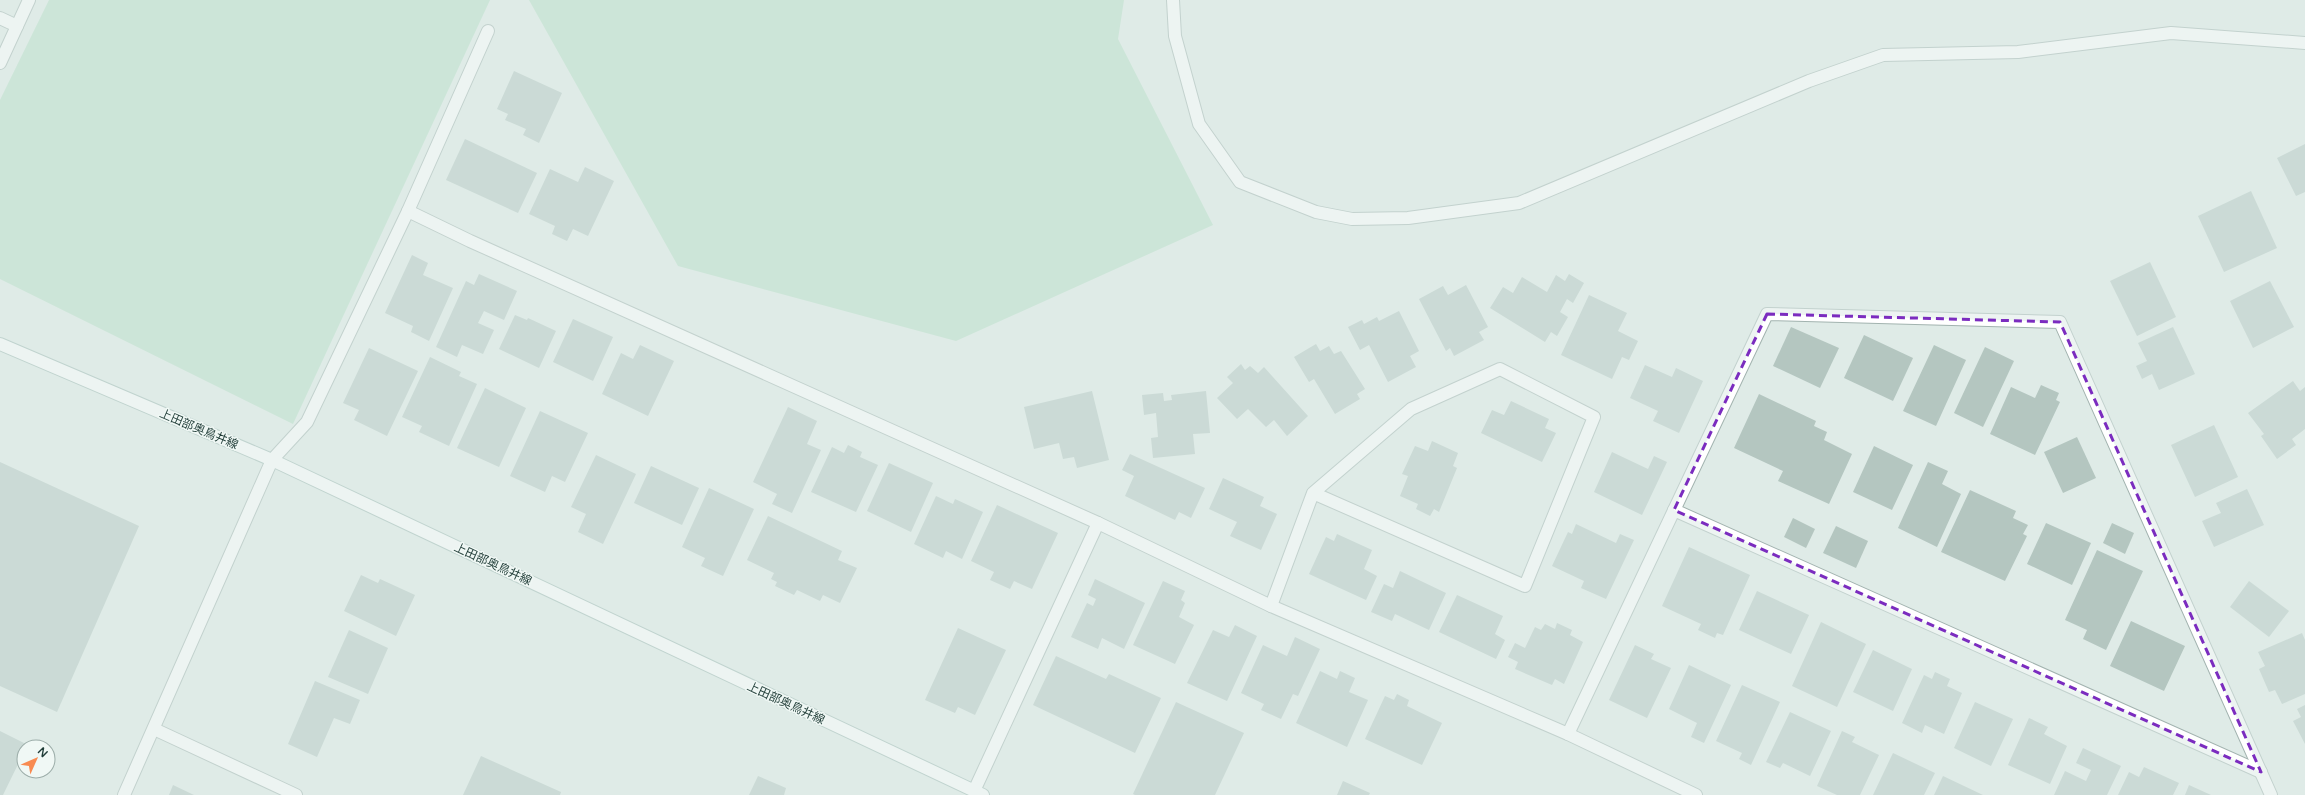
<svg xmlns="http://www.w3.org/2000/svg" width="2305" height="795" font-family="'Varela Round','Noto Sans JP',sans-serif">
  <rect width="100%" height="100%" fill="#dfebe7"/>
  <g fill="#b7dec5">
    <path d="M49 0H490L293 424 0 279V100Z"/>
    <path d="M529 0H1124L1118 39 1213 225 956 341 678 266Z"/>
  </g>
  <g fill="#b4c6c0">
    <path d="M514 71 562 93 539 143 523 135 526 129 505 120 508 114 497 109Z"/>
    <path d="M465 139 537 173 518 213 446 180Z"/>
    <path d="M2305 144V192L2296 196 2277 158Z"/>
    <path d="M585 167 614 181 588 236 573 229 567 241 552 234 555 226 529 214 550 169 578 182Z"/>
    <path d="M2251 191 2277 248 2224 272 2198 216Z"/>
    <path d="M412 255 428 263 423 275 453 288 429 341 411 332 413 326 385 313Z"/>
    <path d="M2150 262 2176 317 2137 336 2110 281Z"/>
    <path d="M479 274 517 291 504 320 484 311 478 323 494 330 483 354 462 345 457 357 436 347 466 281 474 285Z"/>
    <path d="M1569 274 1584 283 1573 303 1567 299 1560 312 1568 317 1557 336 1551 332 1545 342 1490 308 1503 287 1513 293 1522 277 1547 292 1556 275 1565 281Z"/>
    <path d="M2270 281 2294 327 2253 348 2230 301Z"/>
    <path d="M1466 285 1488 327 1479 332 1484 340 1454 356 1450 348 1446 351 1419 299 1443 286 1448 295Z"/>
    <path d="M1589 295 1627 313 1618 331 1638 341 1629 360 1622 357 1612 379 1561 355Z"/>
    <path d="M1399 311 1419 351 1410 356 1416 367 1388 382 1369 345 1360 350 1348 327 1362 320 1364 324 1377 317 1379 321Z"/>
    <path d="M515 315 527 320 528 318 556 331 539 368 499 349Z"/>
    <path d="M573 319 613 337 593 381 553 362Z"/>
    <path d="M1791 327 1839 348 1820 388 1773 366Z"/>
    <path d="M2173 327 2195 374 2159 390 2152 374 2142 379 2136 366 2147 361 2138 343Z"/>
    <path d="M1864 335 1913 358 1893 401 1844 378Z"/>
    <path d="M1316 344 1320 351 1329 346 1334 354 1341 351 1365 389 1357 394 1360 399 1335 414 1314 379 1309 382 1294 357Z"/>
    <path d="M640 345 674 361 648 416 602 394 621 353 633 359Z"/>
    <path d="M1934 345 1966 360 1936 426 1903 411Z"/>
    <path d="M1985 347 2014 361 1983 427 1954 413Z"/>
    <path d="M369 348 418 371 387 436 354 420 359 410 343 403Z"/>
    <path d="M430 357 461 372 459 376 477 384 449 446 419 432 422 426 402 417Z"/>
    <path d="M1241 364 1245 370 1250 366 1258 373 1264 367 1308 416 1287 436 1274 420 1266 427 1248 409 1237 419 1217 398 1233 383 1227 377Z"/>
    <path d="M1645 365 1672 377 1676 368 1703 381 1679 433 1653 421 1658 411 1630 398Z"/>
    <path d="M2293 381 2300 391 2305 387V429L2292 439 2296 445 2277 459 2261 436 2264 434 2248 413Z"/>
    <path d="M2041 385 2059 393 2056 400 2060 402 2035 455 1990 434 2011 387 2035 398Z"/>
    <path d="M485 388 526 408 499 467 457 448Z"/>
    <path d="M1092 391 1109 460 1077 468 1074 457 1063 459 1059 443 1034 449 1024 407Z"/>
    <path d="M1206 391 1210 433 1193 434 1195 454 1153 458 1151 438 1158 437 1156 413 1144 415 1142 395 1163 393 1164 401 1172 400 1171 395Z"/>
    <path d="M1759 394 1816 421 1814 426 1827 432 1824 440 1852 454 1829 504 1778 481 1783 471 1734 448Z"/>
    <path d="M1511 401 1549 419 1545 428 1556 433 1542 462 1481 433 1492 410 1504 415Z"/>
    <path d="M788 407 817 421 807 444 821 450 792 513 772 504 777 494 753 482Z"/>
    <path d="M540 411 588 433 565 482 552 476 545 492 510 476Z"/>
    <path d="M2214 425 2238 477 2195 497 2171 445Z"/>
    <path d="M2077 437 2096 478 2063 493 2044 452Z"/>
    <path d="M1432 441 1458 453 1453 466 1457 468 1439 512 1434 509 1430 516 1416 509 1418 504 1400 496 1408 476 1402 474 1415 446 1428 451Z"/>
    <path d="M848 445 862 452 860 457 878 465 856 512 811 492 832 447 844 453Z"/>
    <path d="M1874 446 1913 465 1892 510 1853 492Z"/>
    <path d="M1612 452 1648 469 1654 456 1667 462 1642 515 1594 492Z"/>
    <path d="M1130 454 1205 488 1191 518 1179 512 1175 520 1125 496 1134 476 1122 470Z"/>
    <path d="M596 455 636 474 603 544 578 532 586 514 571 507Z"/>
    <path d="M0 462 139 526 57 712 0 686Z"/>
    <path d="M1928 462 1948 471 1942 484 1961 494 1937 547 1898 528Z"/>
    <path d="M889 463 933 483 911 532 867 511Z"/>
    <path d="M651 466 699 488 682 525 634 503Z"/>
    <path d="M1223 478 1264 497 1260 506 1277 514 1261 550 1230 536 1237 522 1209 509Z"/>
    <path d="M709 488 754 509 723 576 701 566 705 558 682 547Z"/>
    <path d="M2247 489 2264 525 2214 547 2202 521 2221 513 2216 503Z"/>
    <path d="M1970 490 2016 511 2013 518 2028 525 2023 534 2027 536 2005 581 1941 552Z"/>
    <path d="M936 496 953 504 955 499 983 512 962 559 946 551 943 558 914 544Z"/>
    <path d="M997 505 1058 533 1032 589 1014 581 1010 589 990 580 994 572 971 561Z"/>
    <path d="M768 516 842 551 838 560 857 568 840 603 823 595 820 601 797 590 794 595 775 586 777 582 771 579 774 573 747 560Z"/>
    <path d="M1793 518 1815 529 1806 548 1784 537Z"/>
    <path d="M2046 523 2091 543 2072 585 2027 564Z"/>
    <path d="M2112 523 2134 533 2125 554 2103 543Z"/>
    <path d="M1576 524 1616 543 1620 534 1634 540 1606 599 1581 588 1584 581 1552 566 1568 532 1572 534Z"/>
    <path d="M1836 526 1868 541 1856 568 1823 553Z"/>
    <path d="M1337 534 1372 550 1364 569 1377 576 1366 600 1309 574 1326 537 1334 541Z"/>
    <path d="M1689 547 1750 575 1723 635 1717 633 1715 638 1698 630 1701 624 1662 606Z"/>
    <path d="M2097 550 2143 571 2106 650 2083 639 2087 630 2065 620Z"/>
    <path d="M1400 571 1446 593 1429 630 1395 614 1392 621 1371 612 1384 584 1393 588Z"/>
    <path d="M361 575 378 583 380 579 415 595 396 636 344 611Z"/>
    <path d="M1095 579 1145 603 1124 649 1102 638 1098 649 1071 637 1087 603 1093 606 1096 599 1088 595Z"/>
    <path d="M1163 581 1185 591 1181 600 1185 603 1179 617 1194 625 1175 664 1133 645Z"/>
    <path d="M2249 581 2289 611 2269 637 2230 607Z"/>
    <path d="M1757 591 1809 615 1791 654 1739 630Z"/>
    <path d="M1457 595 1503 616 1495 634 1505 640 1496 659 1439 632Z"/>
    <path d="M2131 621 2185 646 2164 691 2110 666Z"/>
    <path d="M1821 622 1866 644 1837 707 1792 686Z"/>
    <path d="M1557 623 1572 630 1570 635 1583 642 1564 684 1555 679 1552 685 1515 669 1518 662 1508 657 1515 643 1525 648 1535 627 1541 630 1545 624 1555 629Z"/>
    <path d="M1235 625 1257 636 1227 701 1187 683 1213 630 1229 637Z"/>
    <path d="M958 628 1006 650 975 715 958 707 955 713 925 700Z"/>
    <path d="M349 630 388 648 368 694 328 677Z"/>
    <path d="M2302 633 2305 640V694L2282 704 2275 690 2269 692 2259 669 2265 666 2258 652Z"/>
    <path d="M1295 637 1320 649 1298 696 1293 694 1281 719 1261 710 1264 704 1241 693 1263 645 1287 656Z"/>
    <path d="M1635 645 1654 654 1651 659 1671 668 1647 718 1609 700Z"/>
    <path d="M1873 650 1912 669 1893 711 1853 692Z"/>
    <path d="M1056 656 1106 679 1109 674 1161 698 1135 753 1033 705Z"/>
    <path d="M1689 665 1731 685 1704 743 1691 737 1697 723 1669 709Z"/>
    <path d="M1320 671 1337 679 1340 671 1355 678 1349 692 1368 700 1347 747 1296 723Z"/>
    <path d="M1935 672 1950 679 1947 686 1962 693 1944 734 1925 725 1922 733 1902 723 1924 675 1932 679Z"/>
    <path d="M315 681 360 700 350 724 334 718 317 757 288 744Z"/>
    <path d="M1742 685 1780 702 1751 765 1739 759 1742 753 1716 741Z"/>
    <path d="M1397 694 1409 700 1407 706 1442 723 1422 765 1365 739 1385 696 1394 700Z"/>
    <path d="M1176 702 1244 733 1215 795H1135L1133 794Z"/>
    <path d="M1975 702 2013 719 1991 766 1954 748Z"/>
    <path d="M2305 705V744L2293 721 2301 717 2297 709Z"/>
    <path d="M1790 712 1831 731 1810 776 1783 763 1780 768 1766 762Z"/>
    <path d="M2029 718 2048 727 2044 734 2067 746 2050 784 2008 765Z"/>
    <path d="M0 731 28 745 24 747V752L3 795H0Z"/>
    <path d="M1842 731 1855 737 1852 742 1879 755 1860 795H1837L1817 786Z"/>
    <path d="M2083 748 2121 766 2107 795H2054L2065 771 2086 781 2091 770 2076 763Z"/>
    <path d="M1893 753 1935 773 1924 795H1873Z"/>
    <path d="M481 756 561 792 560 795H463Z"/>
    <path d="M2144 767 2179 783 2173 795H2118L2129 772 2139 777Z"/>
    <path d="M758 776 786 788 784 795H749Z"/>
    <path d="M1943 776 1983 795H1934Z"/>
    <path d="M1343 781 1370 793 1369 795H1337Z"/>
    <path d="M173 785 194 795H169Z"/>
    <path d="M2189 785 2211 795H2185Z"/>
  </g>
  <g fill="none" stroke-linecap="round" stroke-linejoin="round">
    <defs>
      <g id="street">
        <path d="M1173 0 1175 36 1199 124 1240 182 1316 212 1352 219 1408 218 1519 203 1809 81 1883 55 2018 52 2171 33 2305 43"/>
        <path d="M0 18 17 26"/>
        <path d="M0 63 29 0"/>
        <path d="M408 211 488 31"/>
        <path d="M1674 510 2261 772"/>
        <path d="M1271 606 1313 493 1411 409 1500 369 1594 417 1525 586 1313 493"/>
        <path d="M154 729 296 795"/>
        <path d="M1568 734 1767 314 2060 322 2271 795"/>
        <path d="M974 791 1098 523"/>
        <path d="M124 795 272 460 307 422 408 211 470 241 1098 523 1271 606 1568 734 1696 795"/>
      </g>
      <path id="secondary" d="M0 344 272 460 983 795"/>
    </defs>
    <use href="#street" stroke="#a2b3af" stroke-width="14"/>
    <use href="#secondary" stroke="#9db7b1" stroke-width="14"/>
    <use href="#street" stroke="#fff" stroke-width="12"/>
    <use href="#secondary" stroke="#fff" stroke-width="12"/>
  </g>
  <path d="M0 0H2305V795H0ZM1767 314 2060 322 2261 772 1674 510Z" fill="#dfebe7" fill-opacity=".55" fill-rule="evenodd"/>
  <path fill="none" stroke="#7b2cbf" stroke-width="3" stroke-dasharray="8 5" stroke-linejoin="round" d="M1767 314 2060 322 2261 772 1674 510Z"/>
  <g text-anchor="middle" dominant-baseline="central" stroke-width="3" stroke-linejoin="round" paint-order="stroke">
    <g font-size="12" fill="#1f3c37" stroke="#f0f8f5">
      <text transform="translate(199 429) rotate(23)">上田部奥鳥井線</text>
      <text transform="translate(493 564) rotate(25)">上田部奥鳥井線</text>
      <text transform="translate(786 703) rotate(25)">上田部奥鳥井線</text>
    </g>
  </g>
  <g transform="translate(36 759) rotate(45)"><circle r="19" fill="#f0f8f5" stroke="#9cada9"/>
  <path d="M0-3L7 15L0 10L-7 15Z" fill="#f88b51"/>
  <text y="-6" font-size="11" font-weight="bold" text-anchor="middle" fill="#1f3c37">N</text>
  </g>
</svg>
